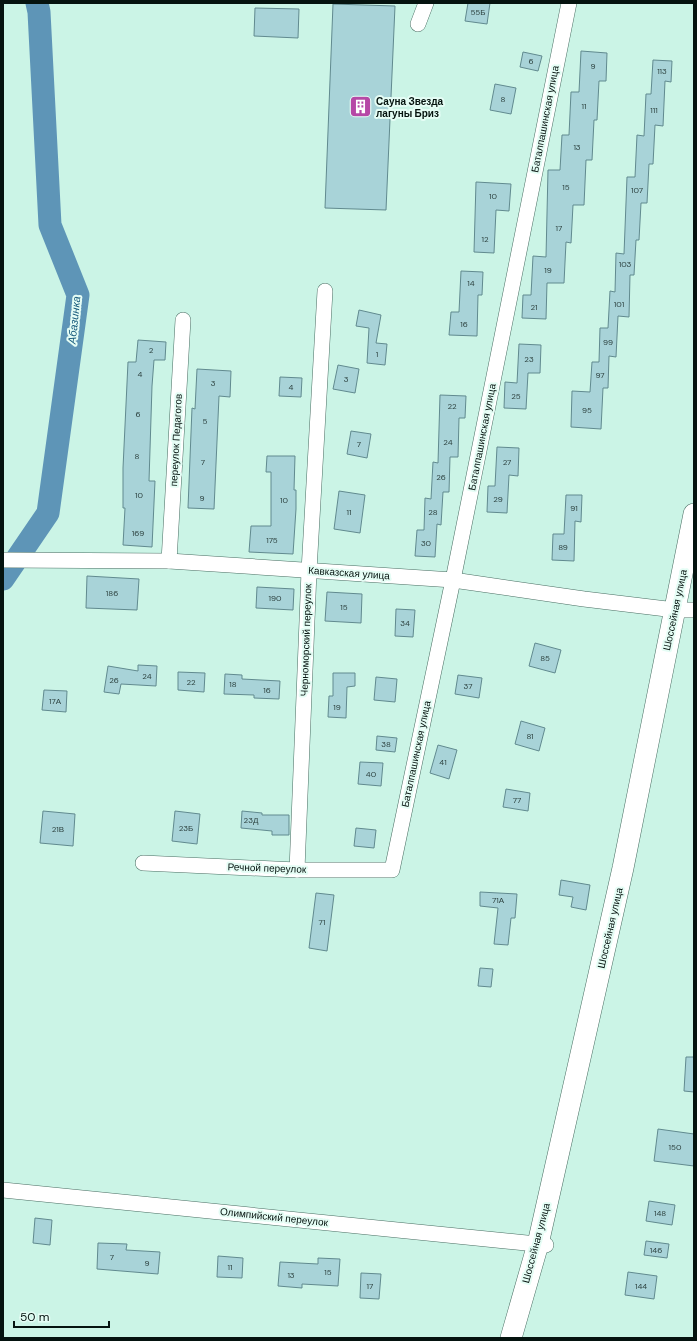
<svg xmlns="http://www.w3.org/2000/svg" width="697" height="1341" font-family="'DM Sans',sans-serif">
  <rect width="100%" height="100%" fill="#cbf4e6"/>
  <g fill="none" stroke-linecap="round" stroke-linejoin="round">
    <path stroke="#5e95b7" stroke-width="23" d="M3 579 48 513 78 295 50 225 39 12 37 3"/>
  </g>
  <g fill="#a8d3d8" stroke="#618a8f">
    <path d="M468 3H490L487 24 465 21Z"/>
    <path d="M333 4 395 6 386 210 325 208Z"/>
    <path d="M255 8 299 9 298 38 254 36Z"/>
    <path d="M581 51 607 53 606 81H599L597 120H594L592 160H586L584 205H573L571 243 566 242 564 283H547L546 319 522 318 523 295H531L533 256 546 257 548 170H560L562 135H569L571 92H579Z"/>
    <path d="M523 52 542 56 538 71 520 67Z"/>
    <path d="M653 60 672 61 671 82 665 81 663 126 655 125 653 164H649L647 203H641L639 240H636L634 275H630L629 317 618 316 616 357 609 356 608 388H603L601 429 571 427 572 391 590 392 592 362H599L600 328H608L610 291 615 292 616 253 624 254 627 177H635L637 135 644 136 646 94H651Z"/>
    <path d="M495 84 516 88 511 114 490 110Z"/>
    <path d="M476 182 511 184 509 211 496 210 494 253 474 252Z"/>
    <path d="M461 271 483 272 482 295H478L477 336 449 335 451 312H459Z"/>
    <path d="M359 310 381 315 376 343 387 344 385 365 367 363 369 328 356 326Z"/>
    <path d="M138 340 166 342 165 360H154L152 386 149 481H155L152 547 123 545 125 508H123V468L128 362H136Z"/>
    <path d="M519 344 541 345 540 373H528L526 409 504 408 505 382 517 383Z"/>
    <path d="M338 365 359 369 355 393 333 389Z"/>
    <path d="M197 369 231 371 230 397 219 396 214 509 188 508 192 408 195 409Z"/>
    <path d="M280 377 302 378 301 397 279 396Z"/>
    <path d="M440 395 466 396 465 418H459L458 457H450L449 492H443L441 525 437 524 435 557 415 556 417 530H424L425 498 431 499 433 462 438 463Z"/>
    <path d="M351 431 371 434 367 458 347 454Z"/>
    <path d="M497 447 519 448 518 476 509 475 507 513 487 512 488 486H495Z"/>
    <path d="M267 456H295L294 490H296V509L293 554 249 552 251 526H271V472H266Z"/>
    <path d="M339 491 365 495 360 533 334 529Z"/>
    <path d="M566 495H582L581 522 575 521 574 561 552 560 553 534H564Z"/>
    <path d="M87 576 139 579 137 610 86 608Z"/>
    <path d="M257 587 294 589 293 610 256 608Z"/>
    <path d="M327 592 362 594 361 623 325 621Z"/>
    <path d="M396 609 415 610 413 637 395 636Z"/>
    <path d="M535 643 561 650 555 673 529 666Z"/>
    <path d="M138 665 157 666 156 686 121 684 119 694 104 692 108 666 138 671Z"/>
    <path d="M178 672 205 673 204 692 178 690Z"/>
    <path d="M333 673H355V686L347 687 346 718 328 717 329 696H333Z"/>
    <path d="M225 674 242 675V679L280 681 279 699 254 698V695L224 694Z"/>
    <path d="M458 675 482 678 479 698 455 694Z"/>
    <path d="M376 677 397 679 395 702 374 700Z"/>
    <path d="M44 690 67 691 66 712 42 710Z"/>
    <path d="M521 721 545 728 539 751 515 744Z"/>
    <path d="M377 736 397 738 395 752 376 750Z"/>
    <path d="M438 745 457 750 449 779 430 773Z"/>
    <path d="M360 762 383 763 381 786 358 784Z"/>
    <path d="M506 789 530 793 528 811 503 807Z"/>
    <path d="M43 811 75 814 73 846 40 843Z"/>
    <path d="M175 811 200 814 197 844 172 841Z"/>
    <path d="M242 811 262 813V815H289V835H272V831L241 828Z"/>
    <path d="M356 828 376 830 374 848 354 846Z"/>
    <path d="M561 880 590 885 586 910 571 907 573 897 559 895Z"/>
    <path d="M480 892 517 894 515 918H511L508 945 494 944 498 908 480 906Z"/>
    <path d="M316 893 334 895 327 951 309 948Z"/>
    <path d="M480 968 493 969 491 987 478 986Z"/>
    <path d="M686 1057H694V1092L684 1091Z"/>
    <path d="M658 1129 694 1134V1166L654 1161Z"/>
    <path d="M649 1201 675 1205 672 1225 646 1221Z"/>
    <path d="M35 1218 52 1220 50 1245 33 1243Z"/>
    <path d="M646 1241 669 1244 667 1258 644 1255Z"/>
    <path d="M98 1243 127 1244 126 1250 160 1252 158 1274 97 1269Z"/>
    <path d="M218 1256 243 1258 242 1278 217 1277Z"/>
    <path d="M318 1258 340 1259 338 1286 302 1284V1288L278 1286 280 1262 318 1264Z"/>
    <path d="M628 1272 657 1276 654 1299 625 1295Z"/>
    <path d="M361 1273 381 1274 379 1299 360 1298Z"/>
  </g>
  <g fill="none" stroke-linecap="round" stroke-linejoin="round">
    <defs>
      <g id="minor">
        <path d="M418 24 426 3"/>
        <path d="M3 560 169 561 453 580 584 599 675 610H694"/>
        <path d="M169 561 183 320"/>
        <path d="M143 863 297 870H392L453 580 569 3"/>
        <path d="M297 870 309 571 325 291"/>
        <path d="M3 1190 546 1245"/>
      </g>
      <path id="secondary" d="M511 1338 538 1244 623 868 694 514"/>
    </defs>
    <use href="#minor" stroke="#4a6e63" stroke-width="16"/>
    <use href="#secondary" stroke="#4a6e63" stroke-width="22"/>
    <use href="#minor" stroke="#fff" stroke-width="15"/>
    <use href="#secondary" stroke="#fff" stroke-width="21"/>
  </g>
  <defs>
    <symbol id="building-square" viewBox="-11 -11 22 22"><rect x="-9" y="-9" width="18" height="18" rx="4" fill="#b648a6" stroke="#e5fdf5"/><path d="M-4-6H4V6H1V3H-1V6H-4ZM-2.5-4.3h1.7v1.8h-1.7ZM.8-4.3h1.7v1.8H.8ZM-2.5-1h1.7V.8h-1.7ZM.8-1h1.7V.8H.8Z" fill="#fff"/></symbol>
  </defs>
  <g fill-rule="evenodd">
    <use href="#building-square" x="348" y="94" width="25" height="25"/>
  </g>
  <g text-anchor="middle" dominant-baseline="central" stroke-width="4" stroke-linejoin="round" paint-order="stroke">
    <g font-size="8" fill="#2e4341">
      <text x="478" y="12">55Б</text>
      <text x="531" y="61">6</text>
      <text x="593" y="66">9</text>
      <text x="662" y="71">113</text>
      <text x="503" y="99">8</text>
      <text x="584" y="106">11</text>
      <text x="654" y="110">111</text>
      <text x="577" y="147">13</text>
      <text x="566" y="187">15</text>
      <text x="637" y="190">107</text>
      <text x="493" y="196">10</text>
      <text x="559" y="228">17</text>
      <text x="485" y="239">12</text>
      <text x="625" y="264">103</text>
      <text x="548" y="270">19</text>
      <text x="471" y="283">14</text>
      <text x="619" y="304">101</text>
      <text x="534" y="307">21</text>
      <text x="464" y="324">16</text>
      <text x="608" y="342">99</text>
      <text x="151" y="350">2</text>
      <text x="377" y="354">1</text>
      <text x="529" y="359">23</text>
      <text x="140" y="374">4</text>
      <text x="600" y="375">97</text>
      <text x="346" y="379">3</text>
      <text x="213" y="383">3</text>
      <text x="291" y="387">4</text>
      <text x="516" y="396">25</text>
      <text x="452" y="406">22</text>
      <text x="587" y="410">95</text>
      <text x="138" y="414">6</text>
      <text x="205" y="421">5</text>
      <text x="448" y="442">24</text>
      <text x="359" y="444">7</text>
      <text x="137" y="456">8</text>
      <text x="203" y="462">7</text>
      <text x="507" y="462">27</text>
      <text x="441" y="477">26</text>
      <text x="139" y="495">10</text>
      <text x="202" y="498">9</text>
      <text x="498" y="499">29</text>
      <text x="284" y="500">10</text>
      <text x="574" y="508">91</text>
      <text x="349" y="512">11</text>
      <text x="433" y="512">28</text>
      <text x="138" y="533">169</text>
      <text x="272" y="540">175</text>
      <text x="426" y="543">30</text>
      <text x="563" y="547">89</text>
      <text x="112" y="593">186</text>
      <text x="275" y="598">190</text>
      <text x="344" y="607">15</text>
      <text x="405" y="623">34</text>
      <text x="545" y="658">85</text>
      <text x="147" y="676">24</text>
      <text x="114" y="680">26</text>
      <text x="191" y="682">22</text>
      <text x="233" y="684">18</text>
      <text x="468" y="686">37</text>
      <text x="267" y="690">16</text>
      <text x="55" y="701">17А</text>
      <text x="337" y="707">19</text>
      <text x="530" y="736">81</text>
      <text x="386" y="744">38</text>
      <text x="443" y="762">41</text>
      <text x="371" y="774">40</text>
      <text x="517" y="800">77</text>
      <text x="251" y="820">23Д</text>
      <text x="186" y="828">23Б</text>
      <text x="58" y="829">21В</text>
      <text x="498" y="900">71А</text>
      <text x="322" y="922">71</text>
      <text x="675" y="1147">150</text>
      <text x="660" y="1213">148</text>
      <text x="656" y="1250">146</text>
      <text x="112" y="1257">7</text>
      <text x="147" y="1263">9</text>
      <text x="230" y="1267">11</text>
      <text x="328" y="1272">15</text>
      <text x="291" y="1275">13</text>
      <text x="370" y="1286">17</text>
      <text x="641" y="1286">144</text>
    </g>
    <g font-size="10" font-weight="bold" fill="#05130f" stroke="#e5fdf5" text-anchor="start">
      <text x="376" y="101">Сауна Звезда<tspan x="376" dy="12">лагуны Бриз</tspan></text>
    </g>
    <g font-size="10" fill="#05130f" stroke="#e5fdf5">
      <text transform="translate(545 119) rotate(-79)">Баталпашинская улица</text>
      <text transform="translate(482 437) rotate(-79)">Баталпашинская улица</text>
      <text transform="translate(176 440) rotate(-87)">переулок Педагогов</text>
      <text transform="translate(349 573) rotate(4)">Кавказская улица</text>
      <text transform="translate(675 610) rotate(-78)">Шоссейная улица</text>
      <text transform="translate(306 640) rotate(-88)">Черноморский переулок</text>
      <text transform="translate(416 754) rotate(-78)">Баталпашинская улица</text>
      <text transform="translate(267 868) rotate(2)">Речной переулок</text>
      <text transform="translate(610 928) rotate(-77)">Шоссейная улица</text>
      <text transform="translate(274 1217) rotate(6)">Олимпийский переулок</text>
      <text transform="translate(536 1243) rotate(-75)">Шоссейная улица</text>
    </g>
    <g font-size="11" font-style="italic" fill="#135779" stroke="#e5fdf5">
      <text transform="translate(74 320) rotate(-84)">Абазинка</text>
    </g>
  </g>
  <rect width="697" height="1341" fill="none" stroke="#05130f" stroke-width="8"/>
  <path d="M14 1321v6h95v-6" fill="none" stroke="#05130f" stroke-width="2"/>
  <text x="20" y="1321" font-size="12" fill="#05130f" stroke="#e5fdf5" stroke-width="3" paint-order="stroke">50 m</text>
</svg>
